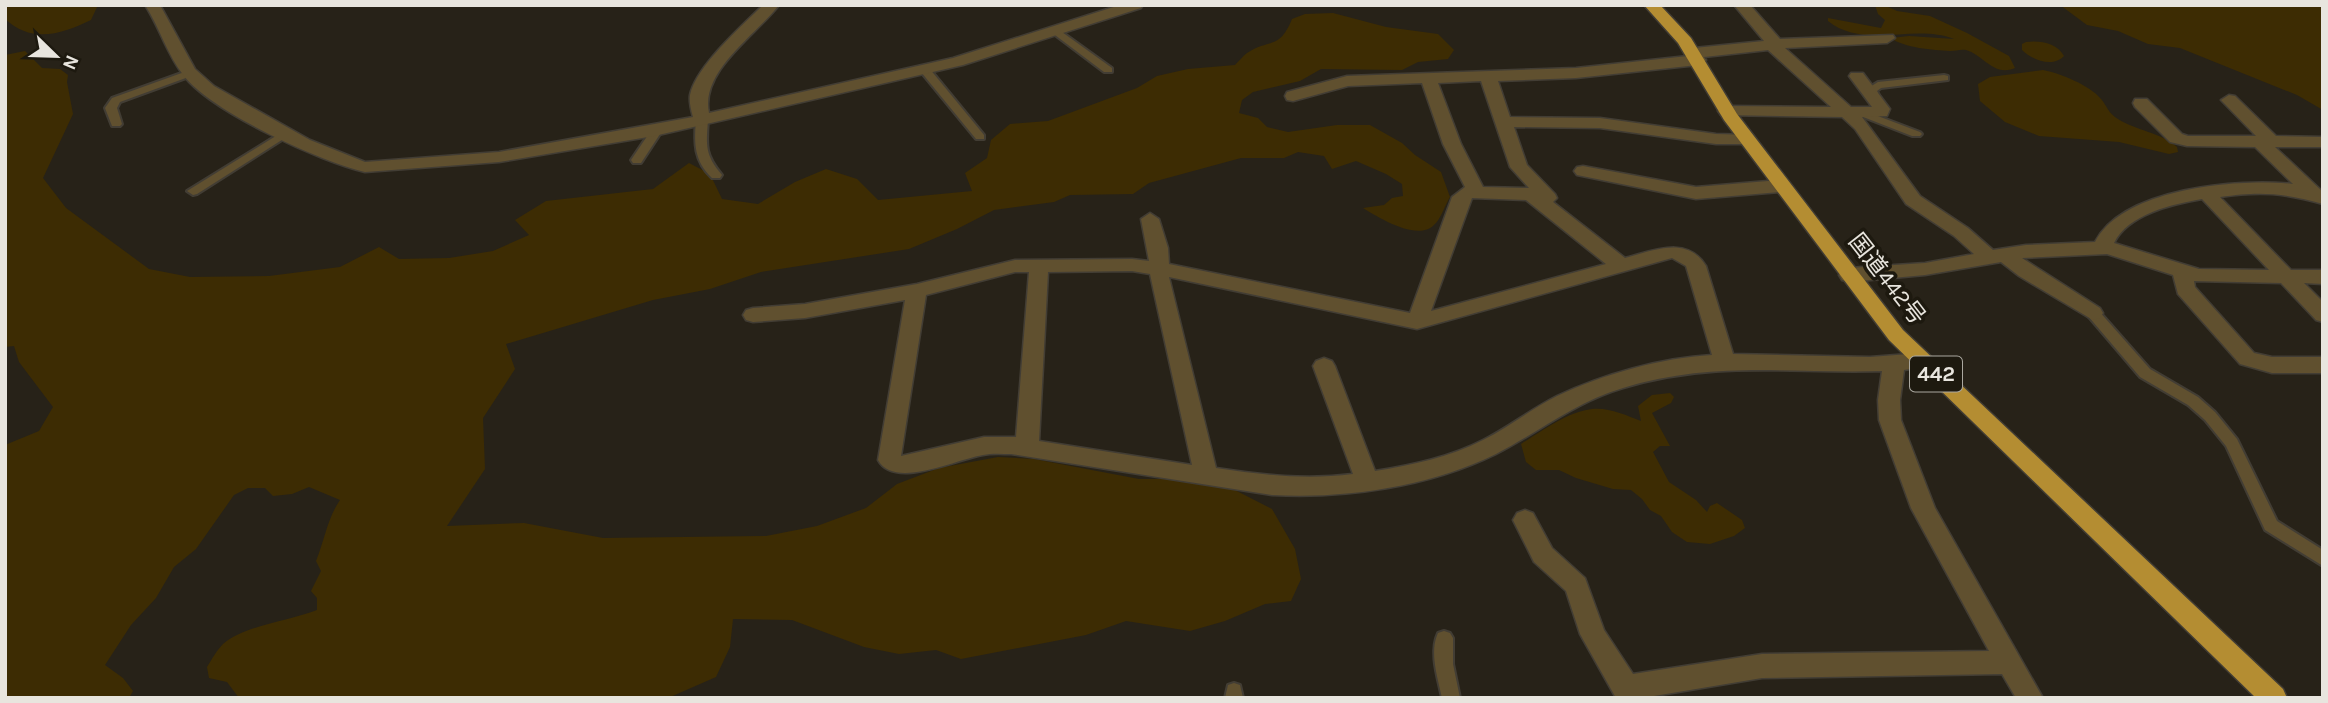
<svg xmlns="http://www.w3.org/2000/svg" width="2328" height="703" font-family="Karla,'Noto Sans JP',sans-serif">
  <rect width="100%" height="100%" fill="#272218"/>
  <g fill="#3d2c03">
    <path d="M5 5H98L91 20C62 34 32 44 5 19Z"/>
    <path d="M1875 5H1884L1897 11 1930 16 1967 33 2009 56 2015 68C1993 77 1984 55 1966 50 1960 49 1956 51 1950 51 1933 50 1904 48 1891 38L1909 36 1954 39C1914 23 1864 50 1828 21V18L1881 28 1885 20 1878 14Z"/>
    <path d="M2060 5H2323V110L2297 95 2180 48 2148 44 2118 31 2087 25Z"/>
    <path d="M1333 13 1386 27 1438 34 1454 50 1448 59 1418 62 1402 70 1321 69 1300 81 1253 92 1242 100 1239 113 1258 118 1267 127 1288 132 1337 125H1370L1402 143 1415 155 1441 172 1450 197C1445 205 1441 219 1434 225 1417 242 1378 217 1363 208L1384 205 1392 198 1403 196 1402 184 1386 174 1356 161 1332 169 1324 156 1298 152 1284 158H1241L1149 183 1133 194 1070 195 1054 202 994 210 957 229 909 249 761 272 710 289 653 300 506 344 515 369 483 418 485 469 447 526 524 523 603 538 766 536 817 526 866 508 897 484 939 468 998 457 1034 459 1139 479H1178L1229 487 1272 509 1295 549 1301 579 1291 601 1265 604 1225 621 1190 631 1126 621 1086 635 961 659 936 650 899 654 864 647 792 620 733 619 730 647 716 677 668 698H239L227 682 209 678 207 667C212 659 217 650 223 644 246 625 289 621 317 610V598L311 591 321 571 316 561C325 539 327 519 340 500L309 487 292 494 273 496 265 488H248L234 495 196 549 174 567 156 598 131 625 105 665 123 678 133 691 129 698H5V445L39 431 53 407 19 362 14 346 5 347V55L25 51 42 68 60 69 68 75 67 82 73 114 43 178 66 208 149 269 190 277 269 276 340 267 379 247 399 259 449 258 493 251 529 235 515 220 546 201 653 189 689 163 710 174 722 199 758 204 795 182 826 169 857 179 878 200 972 191 965 173 987 158 991 140 1010 124 1048 121 1137 88 1157 76 1188 69 1235 65C1239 61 1243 56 1247 53 1269 38 1279 51 1292 19L1305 14Z"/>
    <path d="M2026 42C2040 40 2057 43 2064 56 2053 68 2032 60 2022 50V44Z"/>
    <path d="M2043 70C2059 73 2090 85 2101 99 2107 106 2108 113 2118 119 2137 131 2160 132 2177 147L2178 152 2169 154 2119 142 2039 136 2005 122 1980 101 1978 84 1990 77Z"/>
    <path d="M1670 393 1674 397 1671 403 1652 413 1670 446H1660L1653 452 1669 482 1696 500 1707 512 1710 506 1717 503 1742 520 1745 528 1734 536 1710 544 1687 542 1672 532 1661 516 1650 510 1642 499 1631 490 1613 489 1576 478 1559 470H1536L1526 462 1521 444C1542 431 1567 412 1592 409 1608 407 1626 415 1641 421L1638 406 1652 395Z"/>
  </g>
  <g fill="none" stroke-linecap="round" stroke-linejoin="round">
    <defs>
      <g id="lane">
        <path d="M1055 27 1112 68V72H1104L1051 32 1050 30Z"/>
        <path d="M925 67 929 68 984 135V139H976L921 72 920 70Z"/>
        <path d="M190 70 195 73 194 75 120 102 117 108 122 124 120 126H112L105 108 112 98Z"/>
        <path d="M1944 75 1948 76V80L1881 88 1877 91 1880 98 1874 101 1870 100 1865 90 1878 82Z"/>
        <path d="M1862 110 1920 132 1922 134 1920 136H1912L1858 115V111Z"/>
        <path d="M702 117 708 120C706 146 705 155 722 175L720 178H712C694 161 694 143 696 120Z"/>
        <path d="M656 128 662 131 643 160 641 163H633L631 160 652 129Z"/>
        <path d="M284 131 290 134 288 136 197 194 193 195 187 191Z"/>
        <path d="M2093 308 2098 310 2150 369 2198 397 2215 412 2237 439 2277 521 2323 550V566L2265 530 2226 446 2205 420 2188 405 2140 377 2088 316 2086 313Z"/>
        <path d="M1444 631 1450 633 1453 638V664L1460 698H1442C1438 678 1429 652 1438 633Z"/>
        <path d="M1234 683 1240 685 1243 698H1225L1228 685Z"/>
      </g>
      <g id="street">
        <path d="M145 5H160L195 69 214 86 310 140 365 162 499 152 693 117C691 110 689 102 690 95 696 66 742 26 763 5H779C756 35 700 71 709 113L953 58 1120 5H1143L1141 8 963 65 654 136 499 162 365 172C321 162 212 112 184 76 167 55 160 28 145 5Z"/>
        <path d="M1734 5H1750L1780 39 1893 35 1895 38 1887 43 1785 48 1851 107H1872L1849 76 1851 73H1863L1890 109 1887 116 1862 117 1920 196 1968 228 1993 250 2026 245 2095 242C2123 188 2238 178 2293 184L2255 147 2187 146 2170 142 2135 107 2133 103 2135 99H2147L2182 134 2188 136H2256L2221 100 2229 95 2235 96 2276 136 2323 137V147H2275L2323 192V204C2283 193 2261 191 2220 197L2291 270H2323V284L2304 283 2323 302V322L2316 320 2281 283 2194 281 2195 287 2254 353 2272 357H2323V373H2272L2240 364 2178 294 2173 275 2107 254 2022 258 2100 308 2103 313 2100 318 2093 320 2019 276 2001 262 1925 275 1849 282 1842 280 1839 275 1842 270 1849 268 1925 263 1974 254 1954 236 1906 204 1855 129 1842 117 1721 115 1718 111 1727 106 1831 107 1768 50 1704 57 1706 60 1704 63 1698 65 1576 78 1498 81 1510 117 1600 118 1716 134 1752 135 1755 139 1746 144H1716L1600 128 1514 127 1527 165 1555 194 1557 198 1553 202 1625 258C1653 251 1687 235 1706 266L1733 354 1870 357 1922 353 1929 356 1933 361 1929 366 1904 370 1900 400 1901 420 1935 508 2043 698H2016L2002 674 1762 678 1642 698H1616L1580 634 1566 591 1534 562 1513 520 1517 513 1525 510 1533 513 1552 548 1585 578 1604 630 1633 674 1762 654 1989 651 1911 508 1879 420 1878 400 1882 371C1789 374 1716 360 1623 388 1575 402 1539 432 1496 454 1429 487 1345 499 1272 495L1011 454C1002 454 992 453 983 455 957 459 894 490 878 460L905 300 805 318 753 322 746 320 743 315 746 310 753 308 805 304 917 284 1015 260 1132 259 1149 261 1141 219 1150 213 1159 219 1168 248 1169 264 1410 313 1452 197 1465 187 1443 144 1422 83 1348 86 1293 101 1287 100 1285 96 1287 92 1347 76 1576 68 1688 56 1686 53 1688 50 1694 48 1764 41ZM1481 81 1510 167 1529 188 1483 187 1461 144 1438 83ZM1472 198 1526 200 1606 264 1431 311ZM2202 199 2269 270 2199 269 2114 243C2128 214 2173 204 2202 199ZM1672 258 1686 266 1712 355C1660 358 1604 374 1557 396 1531 409 1509 427 1483 440 1450 457 1412 465 1375 471L1335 366 1332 361 1324 358 1316 361 1313 366 1353 474C1306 480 1263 475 1216 468L1169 277 1417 329ZM1132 271 1150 274 1192 465 1039 441 1048 272ZM1015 272H1029L1016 437H984L901 456 926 295Z"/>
        <path d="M1583 166 1696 187 1781 180 1790 186 1781 192 1696 199 1577 175 1574 171 1577 167Z"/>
      </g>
      <path id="highway" d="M1644 5H1660L1691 38 1737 114 1903 330 2283 689 2287 698H2256L1889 340 1724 120 1678 43Z"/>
    </defs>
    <use href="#lane" stroke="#423d34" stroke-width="4"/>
    <use href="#street" stroke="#423d34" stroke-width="3"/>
    <use href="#highway" stroke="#423d34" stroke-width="3"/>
    <use href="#lane" fill="#60502f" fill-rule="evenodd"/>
    <use href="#street" fill="#60502f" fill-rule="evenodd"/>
    <use href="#highway" fill="#b48d32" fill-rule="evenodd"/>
  </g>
  <g text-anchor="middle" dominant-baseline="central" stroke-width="7" stroke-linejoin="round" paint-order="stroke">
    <rect fill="#1d190f" stroke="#aba8a0" stroke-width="2" x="1910" y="356.5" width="52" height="35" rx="5"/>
    <g font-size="21" font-weight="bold" fill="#e8e5de">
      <text x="1936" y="374">442</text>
    </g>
    <g font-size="23" fill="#e8e5de" stroke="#1d190f">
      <text transform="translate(1887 279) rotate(52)">国道442号</text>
    </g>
  </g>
  <rect width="2328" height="703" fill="none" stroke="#e8e5de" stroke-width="14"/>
  <g transform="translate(56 56) rotate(113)" stroke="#1d190f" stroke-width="5" paint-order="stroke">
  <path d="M0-5L12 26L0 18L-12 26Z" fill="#e8e5de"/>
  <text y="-10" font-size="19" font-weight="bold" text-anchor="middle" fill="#e8e5de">N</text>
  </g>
</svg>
